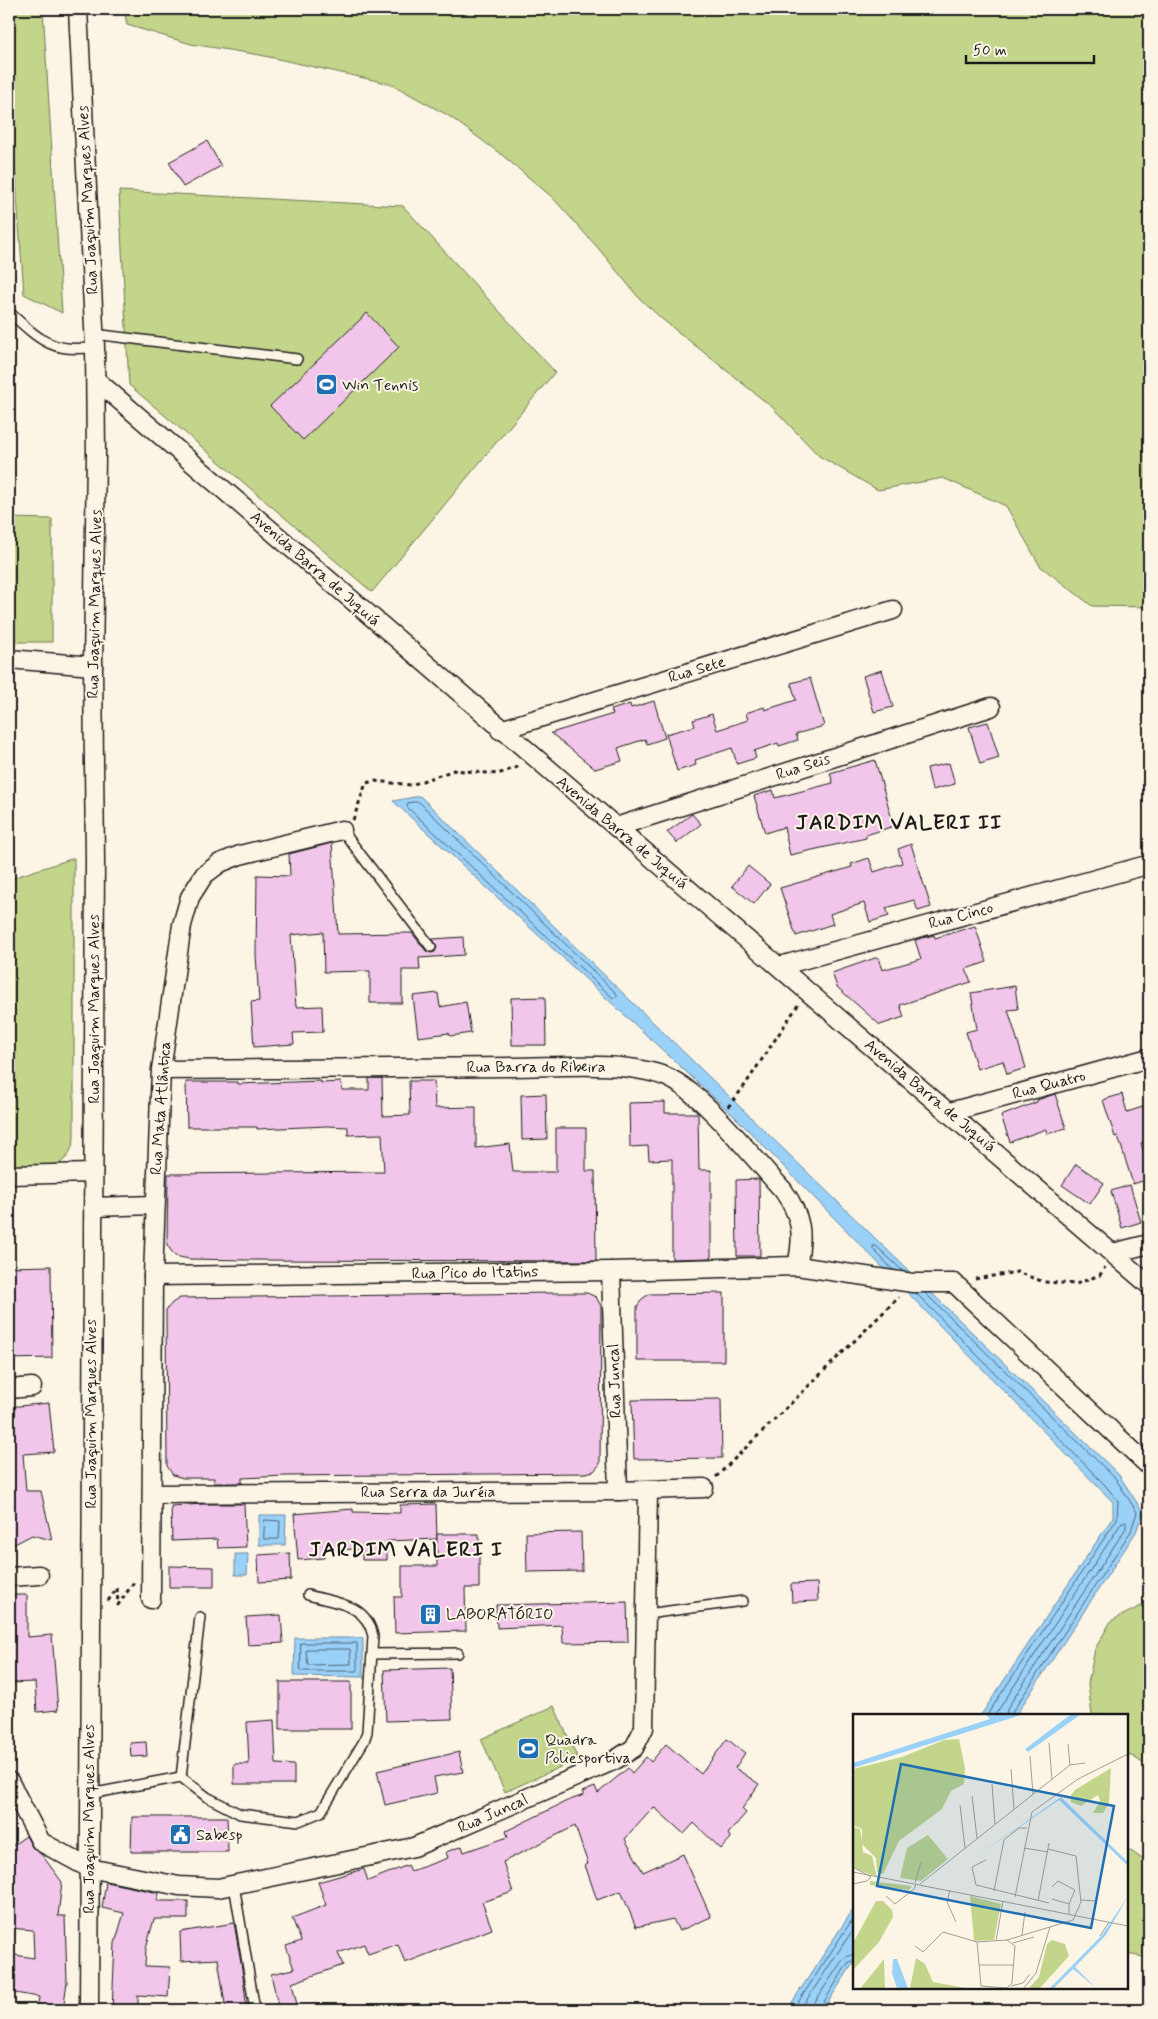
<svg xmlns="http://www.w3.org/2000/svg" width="1158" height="2019" font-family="Mynerve,sans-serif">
  <rect width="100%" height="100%" fill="#fcf5e5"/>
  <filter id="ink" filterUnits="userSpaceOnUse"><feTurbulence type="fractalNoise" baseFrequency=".02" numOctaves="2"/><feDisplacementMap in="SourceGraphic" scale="10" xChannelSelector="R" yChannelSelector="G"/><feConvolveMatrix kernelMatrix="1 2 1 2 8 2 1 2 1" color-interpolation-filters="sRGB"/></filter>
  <g filter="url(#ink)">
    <g fill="#c2d58a" stroke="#6f7853">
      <path d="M9 9H43L62 313 24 294 9 86Z"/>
      <path d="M124 9H1149V607L1092 606 1040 566 1006 506 943 478 878 490 819 456 772 407 662 319 639 298 598 248 552 197 502 155 449 116 391 84 260 55 191 44 127 25Z"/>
      <path d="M119 191 403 206 555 372 372 592 129 385Z"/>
      <path d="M9 518 52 519V642H9Z"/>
      <path d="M74 858V1139C67 1176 39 1167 9 1166V879Z"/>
      <path d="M1149 1605V1767L1127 1753V1715H1092L1088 1684 1095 1649 1111 1621 1141 1606Z"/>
      <path d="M554 1706 578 1759 505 1792 481 1739Z"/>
      <path d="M1127 1848 1149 1864V1958L1127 1954Z"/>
    </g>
    <g fill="#9ad1f9" stroke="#6889a1">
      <path d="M420 796 1119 1475 1143 1512 1136 1532 1016 1715H981L1113 1517V1502L735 1117 393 801Z"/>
      <path d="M259 1515H286L285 1545H259Z"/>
      <path d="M235 1554H248L247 1575H235Z"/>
      <path d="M295 1638H363V1677L294 1676Z"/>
      <path d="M854 1908V1962L823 2010H787Z"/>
    </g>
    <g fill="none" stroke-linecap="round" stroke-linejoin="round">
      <g stroke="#4e6474" stroke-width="1">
        <path d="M419 802 617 994V997L613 998 407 807 408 803Z"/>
        <path d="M893 1270 873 1249V1246H876L903 1271"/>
        <path d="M916 1293 1105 1485 1118 1501 1117 1519 987 1715"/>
        <path d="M925 1293 1115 1478 1137 1512 1131 1531 1013 1711 1012 1715"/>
        <path d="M265 1520 280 1521 279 1539H264Z"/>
        <rect x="301" y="1643" width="56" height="28"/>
        <path d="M308 1649H350L351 1664 308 1665 306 1652Z"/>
        <path d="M995 1715 1122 1522H1126V1528L1008 1707 1006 1715"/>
        <path d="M793 2010 854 1917"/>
        <path d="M800 2010 854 1928"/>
        <path d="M813 2010 814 2003 844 1958 854 1954"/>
        <path d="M819 2010 848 1963 854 1960"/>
      </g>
    </g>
    <g fill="#f2c6eb" stroke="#1c1c1c">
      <path d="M207 141 221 166 183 187 169 162Z"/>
      <path d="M367 313 399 347 303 440 270 406Z"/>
      <path d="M882 670 893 707 874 712 863 676Z"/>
      <path d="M810 678 824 726 796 734 798 740 779 746 778 743 754 751 756 758 737 764 732 748 695 760 696 765 677 771 666 734 695 726 693 720 712 714 717 730 748 720 746 713 764 707 765 710 796 700 791 683Z"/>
      <path d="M654 701 665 738 647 744 645 739 618 748 622 761 595 769 551 733 613 714 611 710 630 704 631 708Z"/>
      <path d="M988 722 999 758 980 764 969 727Z"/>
      <path d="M875 760 894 826 866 835V838L790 855 784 827 765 833 754 796 773 790 775 798 833 783 830 773Z"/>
      <path d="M949 763 955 784 932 790 927 768Z"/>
      <path d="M692 814 701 824 677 843 667 832Z"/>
      <path d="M332 843 338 934 412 933 426 951 431 953 435 952 437 947 433 939 463 937 464 955 419 958 420 970H402V1003H370V971L324 972 323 932 291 935 296 1007 322 1006 323 1032 293 1033 294 1044 254 1047 251 1002 259 1001 256 955 257 875 290 876 289 854Z"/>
      <path d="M911 844 931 907 918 911 914 900 886 908 889 916 870 922 864 903 830 914 833 924 796 936 780 888 852 867 851 864 869 858 874 872 902 863 898 849Z"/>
      <path d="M748 866 770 884 754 904 732 886Z"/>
      <path d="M975 926 987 962 966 969 971 982 900 1005 904 1017 880 1025 837 987 832 973 878 957 882 970 921 959 915 940 934 935 935 938Z"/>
      <path d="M1015 986 1018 1009 1008 1010 1026 1068 1007 1074 1003 1061 977 1069 966 1032 977 1029 971 993Z"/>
      <path d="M438 993 440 1007 466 1002 471 1033 450 1036 449 1033 418 1037 413 996Z"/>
      <path d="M545 997 546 1045H512L511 998Z"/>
      <path d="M369 1078H382L383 1116 410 1115 409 1081H434L435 1108 476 1107V1148L510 1144 513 1172H556V1128H586V1171H595L596 1261 250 1260 189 1259 175 1256 167 1245 168 1174 384 1172 382 1134 348 1135V1127L327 1126 257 1129V1127H187L186 1082H238V1084L321 1081V1083L341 1082 342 1090H369Z"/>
      <path d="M546 1094 547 1139 522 1140 521 1095Z"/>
      <path d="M1055 1094 1066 1128 1047 1134 1046 1129 1010 1142 1001 1116 1037 1102V1100Z"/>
      <path d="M1122 1094 1127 1112 1149 1105V1140L1141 1143 1149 1171V1179L1133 1184 1118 1136 1115 1137 1103 1100Z"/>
      <path d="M665 1102V1113H698L699 1170H711V1258L672 1259V1159L649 1160 648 1146 630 1147 629 1103Z"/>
      <path d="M1076 1164 1104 1183 1090 1204 1062 1185Z"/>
      <path d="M759 1179 760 1256H737L736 1180Z"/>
      <path d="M1130 1185 1141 1222 1122 1228 1111 1191Z"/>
      <path d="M51 1266 52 1358 9 1359V1267Z"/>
      <path d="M553 1293H587L596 1297 601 1306 600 1464 594 1471 585 1473 285 1476 242 1478V1483H214V1478H183L173 1475 167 1466 166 1310 172 1303 180 1298Z"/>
      <path d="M724 1293V1361H637V1307L642 1299 649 1294Z"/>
      <path d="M721 1399 722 1458 634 1459 632 1400Z"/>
      <path d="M49 1403 54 1452 23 1454 26 1491H41L52 1540 32 1535 9 1547V1407Z"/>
      <path d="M204 1504H244L246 1547 218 1548 217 1539 172 1541 171 1506Z"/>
      <path d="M436 1504 437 1539 387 1541V1560H362V1549L323 1550 324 1558 298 1560 294 1514 353 1509V1512L400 1513V1505Z"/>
      <path d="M581 1532 582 1571 527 1572 526 1533Z"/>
      <path d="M437 1534H479V1588H465L466 1631 395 1633 394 1597H402V1566H437Z"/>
      <path d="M290 1553 291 1580 259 1582 258 1555Z"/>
      <path d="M169 1566 214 1567V1587H169Z"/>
      <path d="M817 1583 818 1601 792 1602 791 1584Z"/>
      <path d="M9 1595H27V1637L52 1635 58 1710 37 1712 35 1682 9 1683Z"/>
      <path d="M627 1602 628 1642 563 1643 562 1625 497 1628 496 1605Z"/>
      <path d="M281 1615 283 1643 248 1645 246 1617Z"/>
      <path d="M450 1668 452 1719 386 1721 384 1670Z"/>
      <rect x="280" y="1682" width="71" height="47"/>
      <path d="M274 1720 276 1764 294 1765V1784H234V1764H249L247 1722Z"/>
      <path d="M727 1739 745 1753 735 1768 759 1784 742 1809 746 1813 728 1834 731 1838 721 1849 694 1823 684 1834 654 1807 625 1839 643 1872 683 1854 711 1917 679 1931 673 1919 636 1927 621 1891 597 1900 585 1865 588 1864 575 1826 503 1862 513 1892 482 1902 492 1929 405 1963 398 1944 368 1954 364 1944 338 1953 343 1965 292 1983 298 2009 279 2010 271 1974 294 1969 286 1946 301 1941 292 1918 326 1905 318 1882 364 1869 368 1881 408 1865 411 1871 448 1858 446 1852 462 1846 464 1852 508 1837 506 1831 567 1801 584 1795 582 1792 595 1787 598 1793 628 1768 632 1773 646 1757 651 1762 666 1744 701 1774Z"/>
      <path d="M146 1742 147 1756 131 1757 130 1743Z"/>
      <path d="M459 1752 463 1772 434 1777 437 1793 385 1805 377 1771Z"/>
      <path d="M132 1817H227L228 1852H131Z"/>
      <path d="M26 1836 32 1847 42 1855 62 1882 58 1916H65L67 1982 63 2010H37L39 1997 9 1992V1954L34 1958 33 1930 9 1928 11 1877H9V1848Z"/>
      <path d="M106 1882 159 1893 157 1901H188V1919H154L146 1948 145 1966 170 1967 168 1997 138 1995V2010H112L115 1943 124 1913 102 1908Z"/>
      <path d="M234 1923 242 1969 247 2010H226L218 1959 181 1961 180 1932Z"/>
    </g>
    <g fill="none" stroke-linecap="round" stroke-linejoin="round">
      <defs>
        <g id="lane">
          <path d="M9 312C39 339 52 354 95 347"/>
          <path d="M94 334 297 359"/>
          <path d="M342 830 431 947"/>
          <path d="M647 1614 743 1601"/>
          <path d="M373 1654 458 1653"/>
          <path d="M181 1777 200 1617"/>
          <path d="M90 1794 181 1777 207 1797 240 1814 299 1821 321 1812 364 1741 367 1732 373 1636C366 1603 336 1603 308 1595"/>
          <path d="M234 1885 255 2010"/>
        </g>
        <g id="street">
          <path d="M78 9 95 347 96 456 93 666 95 861 89 2010"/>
          <path d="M96 380 1149 1285"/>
          <path d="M9 659 93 666"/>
          <path d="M500 730 893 610"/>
          <path d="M616 827 991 707"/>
          <path d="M780 966 1143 866"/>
          <path d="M161 1070C278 1069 395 1067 513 1067 558 1067 625 1060 667 1077 702 1092 755 1160 783 1190 802 1217 804 1234 797 1266"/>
          <path d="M950 1112 1149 1058"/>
          <path d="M9 1175 93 1173"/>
          <path d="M93 1207 154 1205"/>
          <path d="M1113 1253 1149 1244"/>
          <path d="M611 1271 618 1491"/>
          <path d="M153 1276 611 1271 797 1266 913 1283H954L1149 1466"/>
          <path d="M9 1389 32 1387"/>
          <path d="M152 1494 618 1491 704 1488"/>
          <path d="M9 1577 39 1575"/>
          <path d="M151 1599 153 1276 161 1070 182 925 190 897 204 875 220 863 240 855 342 830"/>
          <path d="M9 1781 41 1842 89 1868 179 1886 218 1888 414 1847 615 1760 634 1748 644 1728 648 1491"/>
        </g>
      </defs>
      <use href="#lane" stroke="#1c1c1c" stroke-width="12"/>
      <use href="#street" stroke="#1c1c1c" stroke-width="21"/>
      <g stroke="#1c1c1c" stroke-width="3" stroke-dasharray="4 4" stroke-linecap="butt">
        <path d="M353 820 366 783 375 781 411 785 454 770 498 774 520 766"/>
        <path d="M728 1107 743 1088 798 1005"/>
        <path d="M975 1279 1017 1272 1044 1282 1076 1284 1100 1275 1105 1267"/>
        <path d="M716 1477 899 1297"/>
        <path d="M108 1601 117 1588 118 1605 134 1582"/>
      </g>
      <use href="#lane" stroke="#fcf5e5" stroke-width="9"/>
      <use href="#street" stroke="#fcf5e5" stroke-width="18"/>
    </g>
  </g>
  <defs>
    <symbol id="stadium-square" viewBox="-11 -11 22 22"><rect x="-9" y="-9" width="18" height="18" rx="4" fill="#1f6fb2" stroke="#fcf5e5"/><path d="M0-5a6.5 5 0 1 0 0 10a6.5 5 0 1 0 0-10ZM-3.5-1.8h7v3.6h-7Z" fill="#fff"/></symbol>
    <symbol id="building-square" viewBox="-11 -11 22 22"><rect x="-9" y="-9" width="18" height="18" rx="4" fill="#1f6fb2" stroke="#fcf5e5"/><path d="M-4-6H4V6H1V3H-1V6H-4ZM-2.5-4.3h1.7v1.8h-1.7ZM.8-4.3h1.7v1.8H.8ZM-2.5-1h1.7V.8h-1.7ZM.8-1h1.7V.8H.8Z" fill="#fff"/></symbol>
    <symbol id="civic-square" viewBox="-11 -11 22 22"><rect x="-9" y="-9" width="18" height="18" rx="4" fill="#1f6fb2" stroke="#fcf5e5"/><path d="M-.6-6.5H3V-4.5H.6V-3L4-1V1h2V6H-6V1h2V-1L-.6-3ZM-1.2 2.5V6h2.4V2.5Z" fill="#fff"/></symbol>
  </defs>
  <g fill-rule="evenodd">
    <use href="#stadium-square" x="314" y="372" width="25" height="25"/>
    <use href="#building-square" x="418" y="1602" width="25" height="25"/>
    <use href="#stadium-square" x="516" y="1736" width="25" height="25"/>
    <use href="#civic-square" x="168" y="1822" width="25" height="25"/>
  </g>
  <g text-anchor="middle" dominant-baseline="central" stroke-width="4" stroke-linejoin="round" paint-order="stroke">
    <g font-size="16" fill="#1c1c1c" stroke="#fcf5e5">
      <text transform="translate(88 200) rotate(-93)">Rua Joaquim Marques Alves</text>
      <text transform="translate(315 569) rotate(41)">Avenida Barra de Juquiá</text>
      <text transform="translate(95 604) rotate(-89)">Rua Joaquim Marques Alves</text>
      <text transform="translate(697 670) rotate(-17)">Rua Sete</text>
      <text transform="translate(803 767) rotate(-18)">Rua Seis</text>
      <text transform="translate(622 833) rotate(40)">Avenida Barra de Juquiá</text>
      <text transform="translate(961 916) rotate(-15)">Rua Cinco</text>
      <text transform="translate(94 1009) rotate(-90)">Rua Joaquim Marques Alves</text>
      <text x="536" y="1067">Rua Barra do Ribeira</text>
      <text transform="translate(1049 1085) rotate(-15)">Rua Quatro</text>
      <text transform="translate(930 1096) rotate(40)">Avenida Barra de Juquiá</text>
      <text transform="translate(161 1108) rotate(-86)">Rua Mata Atlântica</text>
      <text transform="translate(475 1273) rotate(-1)">Rua Pico do Itatins</text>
      <text transform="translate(615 1381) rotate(-92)">Rua Juncal</text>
      <text transform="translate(91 1414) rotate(-90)">Rua Joaquim Marques Alves</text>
      <text x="428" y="1492">Rua Serra da Juréia</text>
      <text transform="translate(493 1814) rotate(-24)">Rua Juncal</text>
      <text transform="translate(89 1819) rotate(-90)">Rua Joaquim Marques Alves</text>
    </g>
    <g font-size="16" fill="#1c1c1c" stroke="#fcf5e5" text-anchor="start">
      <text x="342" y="385">Win Tennis</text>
      <text x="446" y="1614">LABORATÓRIO</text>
      <text x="545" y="1740">Quadra<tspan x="545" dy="18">Poliesportiva</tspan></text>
      <text x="196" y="1835">Sabesp</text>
    </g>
    <g font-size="21" font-weight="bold" letter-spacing="1" fill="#1c1c1c" stroke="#fcf5e5">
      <text x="899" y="823">JARDIM VALERI II</text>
      <text x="406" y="1550">JARDIM VALERI I</text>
    </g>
  </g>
  <g transform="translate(853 1714)">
    <rect width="275" height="275" fill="#fcf5e5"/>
    <path d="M106 25 112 54 111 70 98 77 89 95 46 127 30 160 24 158 23 144 9 130 10 138 19 142 24 163 0 154V113L7 115 9 127V115L0 111V55L49 43 91 26ZM258 54 256 89 250 99H240L247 87 245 81 228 92 218 88V81L222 76ZM75 121 95 145 68 167 47 164 54 134ZM17 167 59 172 56 176 17 171ZM117 182 148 190 141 226 121 227ZM23 187H30L39 196 40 203 26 228 1 255 0 229ZM199 226 212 230 216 242 187 274H176L186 263 194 230ZM63 244 72 250 80 268 112 274H57ZM31 245 32 274H8L10 271Z" fill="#c2d58a"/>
    <path d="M133 1H168L0 54V49L137 5ZM217 1H227L175 38 172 35ZM208 83 275 148V152L206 86 117 147ZM275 182 253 221 222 253 243 274 220 255 201 274H197L249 221ZM40 245H44L55 274H44L39 259Z" fill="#9ad1f9"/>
    <path fill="none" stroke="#a29e95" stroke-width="1" d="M196 29 199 66M215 30 217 51M177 42 180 80M158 55 161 95M139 70 142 110M119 82 124 124M107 91 112 134M171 134 195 138M133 146 119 153 123 171 196 189M0 153 18 163 14 167 0 170M0 158 275 212M62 169 68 148M67 170 217 51 232 49M199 173 205 167 222 176 216 190V200M97 176 94 188 103 208M141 177 151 126 166 114H174M33 182 42 190 61 175 63 170M162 183 179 98 225 65 275 40M199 185 216 190M228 186 244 187M185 187 196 129M169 221 172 198M247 222 256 208M143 227 150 187M124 228 128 272 154 274 159 269 162 232 154 226M160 229 181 223M62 232 70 238 90 218 124 228 154 226 220 206 228 188 223 142 195 135M126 251H160M158 272 170 269 177 260M171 274 183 259 197 213"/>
    <path fill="#1f6fb2" fill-opacity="0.15" stroke="#1f6fb2" stroke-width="2.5" d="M48 50 261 92 238 214 24 172Z"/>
    <rect width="275" height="275" fill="none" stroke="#1c1c1c" stroke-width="2.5"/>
  </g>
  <rect width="1158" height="2019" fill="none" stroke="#fcf5e5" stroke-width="30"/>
  <rect x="15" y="15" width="1128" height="1989" fill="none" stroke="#1c1c1c" stroke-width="2" filter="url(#ink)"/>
  <path d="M966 55v8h128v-8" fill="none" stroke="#1c1c1c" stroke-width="2.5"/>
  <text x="973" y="55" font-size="15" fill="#1c1c1c" stroke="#fcf5e5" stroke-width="4" paint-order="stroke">50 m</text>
</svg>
